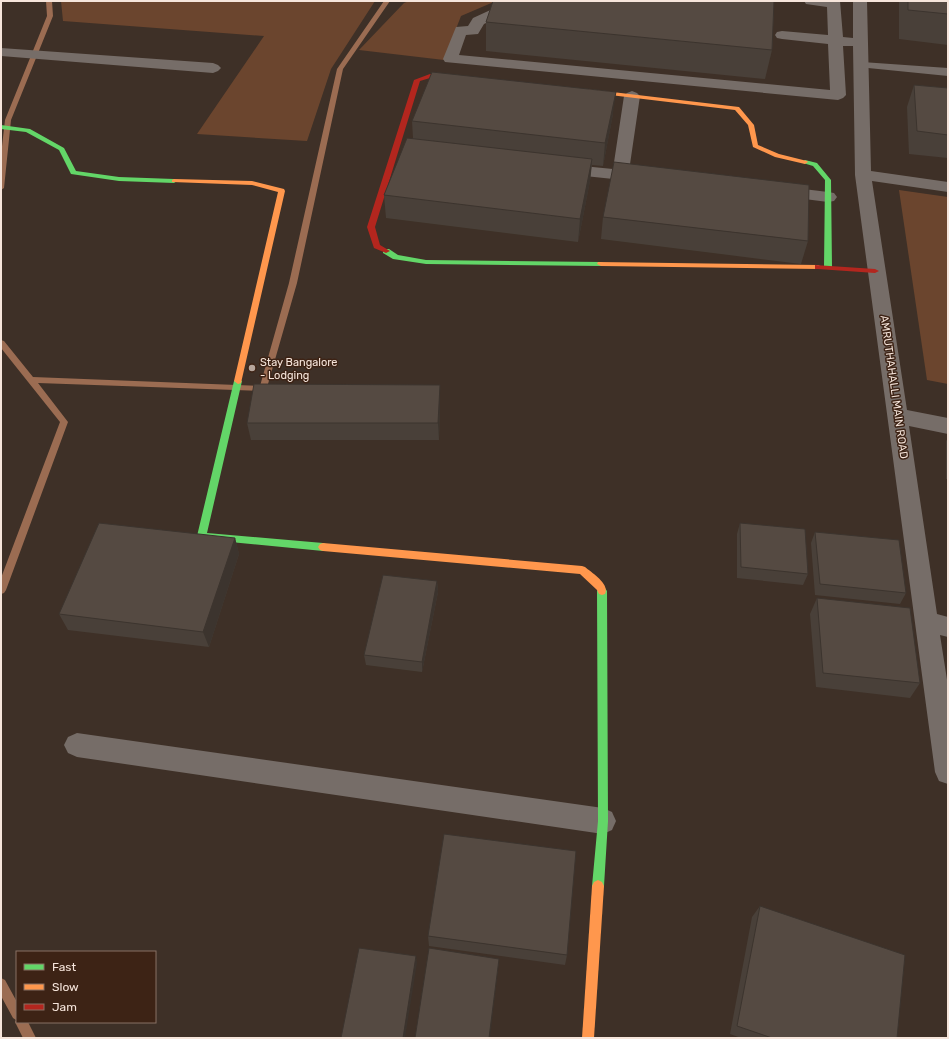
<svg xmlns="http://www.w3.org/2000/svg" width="949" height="1039" font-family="Rubik,sans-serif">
  <rect width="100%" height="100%" fill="#3e3027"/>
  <g fill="#6b452e">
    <path d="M61 1H375L331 69 307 141 197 134 264 36 63 21Z"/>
    <path d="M409 1H496L461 16 444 60 359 50 404 3Z"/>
    <path d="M899 190 948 197V384L927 380Z"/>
  </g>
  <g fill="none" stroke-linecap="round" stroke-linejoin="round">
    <g fill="#9b6c52" fill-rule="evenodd">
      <path d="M46 1H52L53 16 11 120 4 188 1 190V155L5 120 47 16Z"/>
      <path d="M384 1H390L343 69 297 283 266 391 38 383 68 422 6 590 4 593 1 594V578L60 422 1 348V340L4 341 33 377 260 386 289 283 337 69Z"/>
      <path d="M1 978 5 980 17 1002V1022H28L36 1038H23L15 1022 16 1020 13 1018 1 996Z"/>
    </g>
    <path fill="#766d68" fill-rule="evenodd" d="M862 62 948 68V76L858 67 856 65Z"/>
    <g fill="#766d68" fill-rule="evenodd">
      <path d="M510 1H528L526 4 484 24 478 34 466 35 459 55 830 90 828 44 782 39 777 38 775 35 777 32 782 31 828 35 827 7 806 4 804 1H840L843 37 853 38V1H867L871 171 948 182V192L872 181 907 410 948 418V434L909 426 937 614 948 617V637L940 635 948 686V784L939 781 935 772 855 175 853 46H843L846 95 843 98 838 100 445 62 443 59 456 27 468 26 473 18Z"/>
      <path d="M1 48 213 63 218 65 221 68 218 71 213 73 1 56Z"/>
      <path d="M632 91 637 93 640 96 629 171 648 173 650 177 648 181 642 182 556 173 554 169 556 165 562 164 613 169 624 96 627 93Z"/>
      <path d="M779 186 828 192 834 193 837 197 834 201 828 202 773 195 771 191 773 187Z"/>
      <path d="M77 733 603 808 612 812 616 821 612 830 603 834 77 757 68 753 64 745 68 737Z"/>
    </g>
    <g fill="#63d668" fill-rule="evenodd">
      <path d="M1 125 30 129 64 148 76 171 119 177 174 179 177 181 174 183 119 181 71 174 59 150 26 132 1 129Z"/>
      <path d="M805 160 817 163 831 180 832 267 828 269 824 267 825 180 813 166 803 163 802 162Z"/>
      <path d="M383 249H389L398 255 426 260 601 262 605 264 601 266 426 264 393 259 383 253Z"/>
      <path d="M238 378 242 381 207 533 323 543 326 544 328 547 326 550 323 551 199 539 197 536 234 381Z"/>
      <path d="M602 587 605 588 607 591 608 821 604 886 602 890 598 892 594 890 592 886 598 821 597 591 599 588Z"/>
    </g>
    <g fill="#ff974d" fill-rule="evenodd">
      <path d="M587 89 739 107 754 125 758 145 779 154 807 161 808 162 805 164 775 157 753 147 748 125 735 110 585 92V90Z"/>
      <path d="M174 179 252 181 284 189 285 191 241 383 238 384 234 381 278 192 252 185 172 182V180Z"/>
      <path d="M598 262 818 265 822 267 818 269 601 266 597 264Z"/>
      <path d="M323 543 582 566 585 567C592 573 610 584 605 594L602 595 599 594 597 590 580 574 323 551 320 550 318 547 320 544Z"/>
      <path d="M598 880 602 882 604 886 594 1038H582L592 886 594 882Z"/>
    </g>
    <g fill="#b3261e" fill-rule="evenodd">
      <path d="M430 74 459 77 462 79 459 81 430 78 420 81 375 227 380 245 390 251 386 253 374 248 367 227 414 80Z"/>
      <path d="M815 265 875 269 879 271 875 273 818 269H815Z"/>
    </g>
  </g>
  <g fill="#494039">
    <path d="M899 1H948V45L899 39Z"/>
    <path d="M774 5 772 50 765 79 486 51V22Z"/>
    <path d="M914 85 948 88V158L909 154 907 107Z"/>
    <path d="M613 114 603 166 592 165 590 181 578 242 386 218 384 195 413 138 412 121Z"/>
    <path d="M603 217 808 241 801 264 601 239Z"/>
    <path d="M440 402 439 440H251L247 423Z"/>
    <path d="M948 438V479H946V441Z"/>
    <path d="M740 523 808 574 803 585 737 578V534Z"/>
    <path d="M815 532 906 593 900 604 815 595 811 543Z"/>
    <path d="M235 538 239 554 209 647 68 630 59 614Z"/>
    <path d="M437 581 438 592 422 672 366 665 364 655Z"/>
    <path d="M817 598 920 683 910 698 816 687 810 614Z"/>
    <path d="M760 906 897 1038H741L730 1034 752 917Z"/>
    <path d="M428 936 567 955 565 965 429 946Z"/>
  </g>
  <g fill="#3c342e">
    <path d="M616 92 613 114 603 166 605 143Z"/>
    <path d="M592 159 590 181 578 242 580 219Z"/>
    <path d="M440 385V402L439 440 438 423Z"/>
    <path d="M235 538 239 554 209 647 203 632Z"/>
    <path d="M437 581 438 592 422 672V662Z"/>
    <path d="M416 956 417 963 405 1038H403Z"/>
    <path d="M499 959 498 969 490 1038H489Z"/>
  </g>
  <g fill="#554a42" stroke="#3c342e">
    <path d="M493 1H774L772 50 486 22Z"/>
    <path d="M908 1H948V14L908 10Z"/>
    <path d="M432 72 616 92 605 143 412 121Z"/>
    <path d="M914 85 948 88V135L917 131Z"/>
    <path d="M407 138 592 159 580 219 384 195Z"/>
    <path d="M614 162 809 185 808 241 603 217Z"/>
    <path d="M254 384 440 385 438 423H247Z"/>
    <path d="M99 523 235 538 203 632 59 614Z"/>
    <path d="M740 523 805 529 808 574 741 567Z"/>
    <path d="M815 532 899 540 906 593 820 584Z"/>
    <path d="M383 575 437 581 422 662 364 655Z"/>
    <path d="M817 598 910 608 920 683 823 673Z"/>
    <path d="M444 834 576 851 567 955 428 936Z"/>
    <path d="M760 906 905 955 897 1038H772L737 1026Z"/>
    <path d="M359 948 416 956 403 1038H341Z"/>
    <path d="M429 948 499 959 489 1038H415Z"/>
  </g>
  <circle fill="#b6a69c" stroke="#3d2315" stroke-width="1.5" cx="252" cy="368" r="4"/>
  <g text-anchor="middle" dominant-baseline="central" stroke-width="3" stroke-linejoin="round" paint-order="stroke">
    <g font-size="11" fill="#f6e5db" stroke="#3d2315" text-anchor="start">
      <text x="260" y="362">Stay Bangalore<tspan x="260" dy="13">- Lodging</tspan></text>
    </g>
    <g font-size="11" fill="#f6e5db" stroke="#3d2315">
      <text transform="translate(894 387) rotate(82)">AMRUTHAHALLI MAIN ROAD</text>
    </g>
  </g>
  <rect width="949" height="1039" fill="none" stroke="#f6e5db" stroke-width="4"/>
  <rect x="16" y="951" width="140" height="72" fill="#3d2315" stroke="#877164"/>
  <rect x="24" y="964" width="20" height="6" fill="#63d668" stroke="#877164"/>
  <text x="52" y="971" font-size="12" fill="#f6e5db">Fast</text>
  <rect x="24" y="984" width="20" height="6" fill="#ff974d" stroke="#877164"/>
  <text x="52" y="991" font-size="12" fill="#f6e5db">Slow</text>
  <rect x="24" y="1004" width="20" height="6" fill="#b3261e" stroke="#877164"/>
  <text x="52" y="1011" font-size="12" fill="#f6e5db">Jam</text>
</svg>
